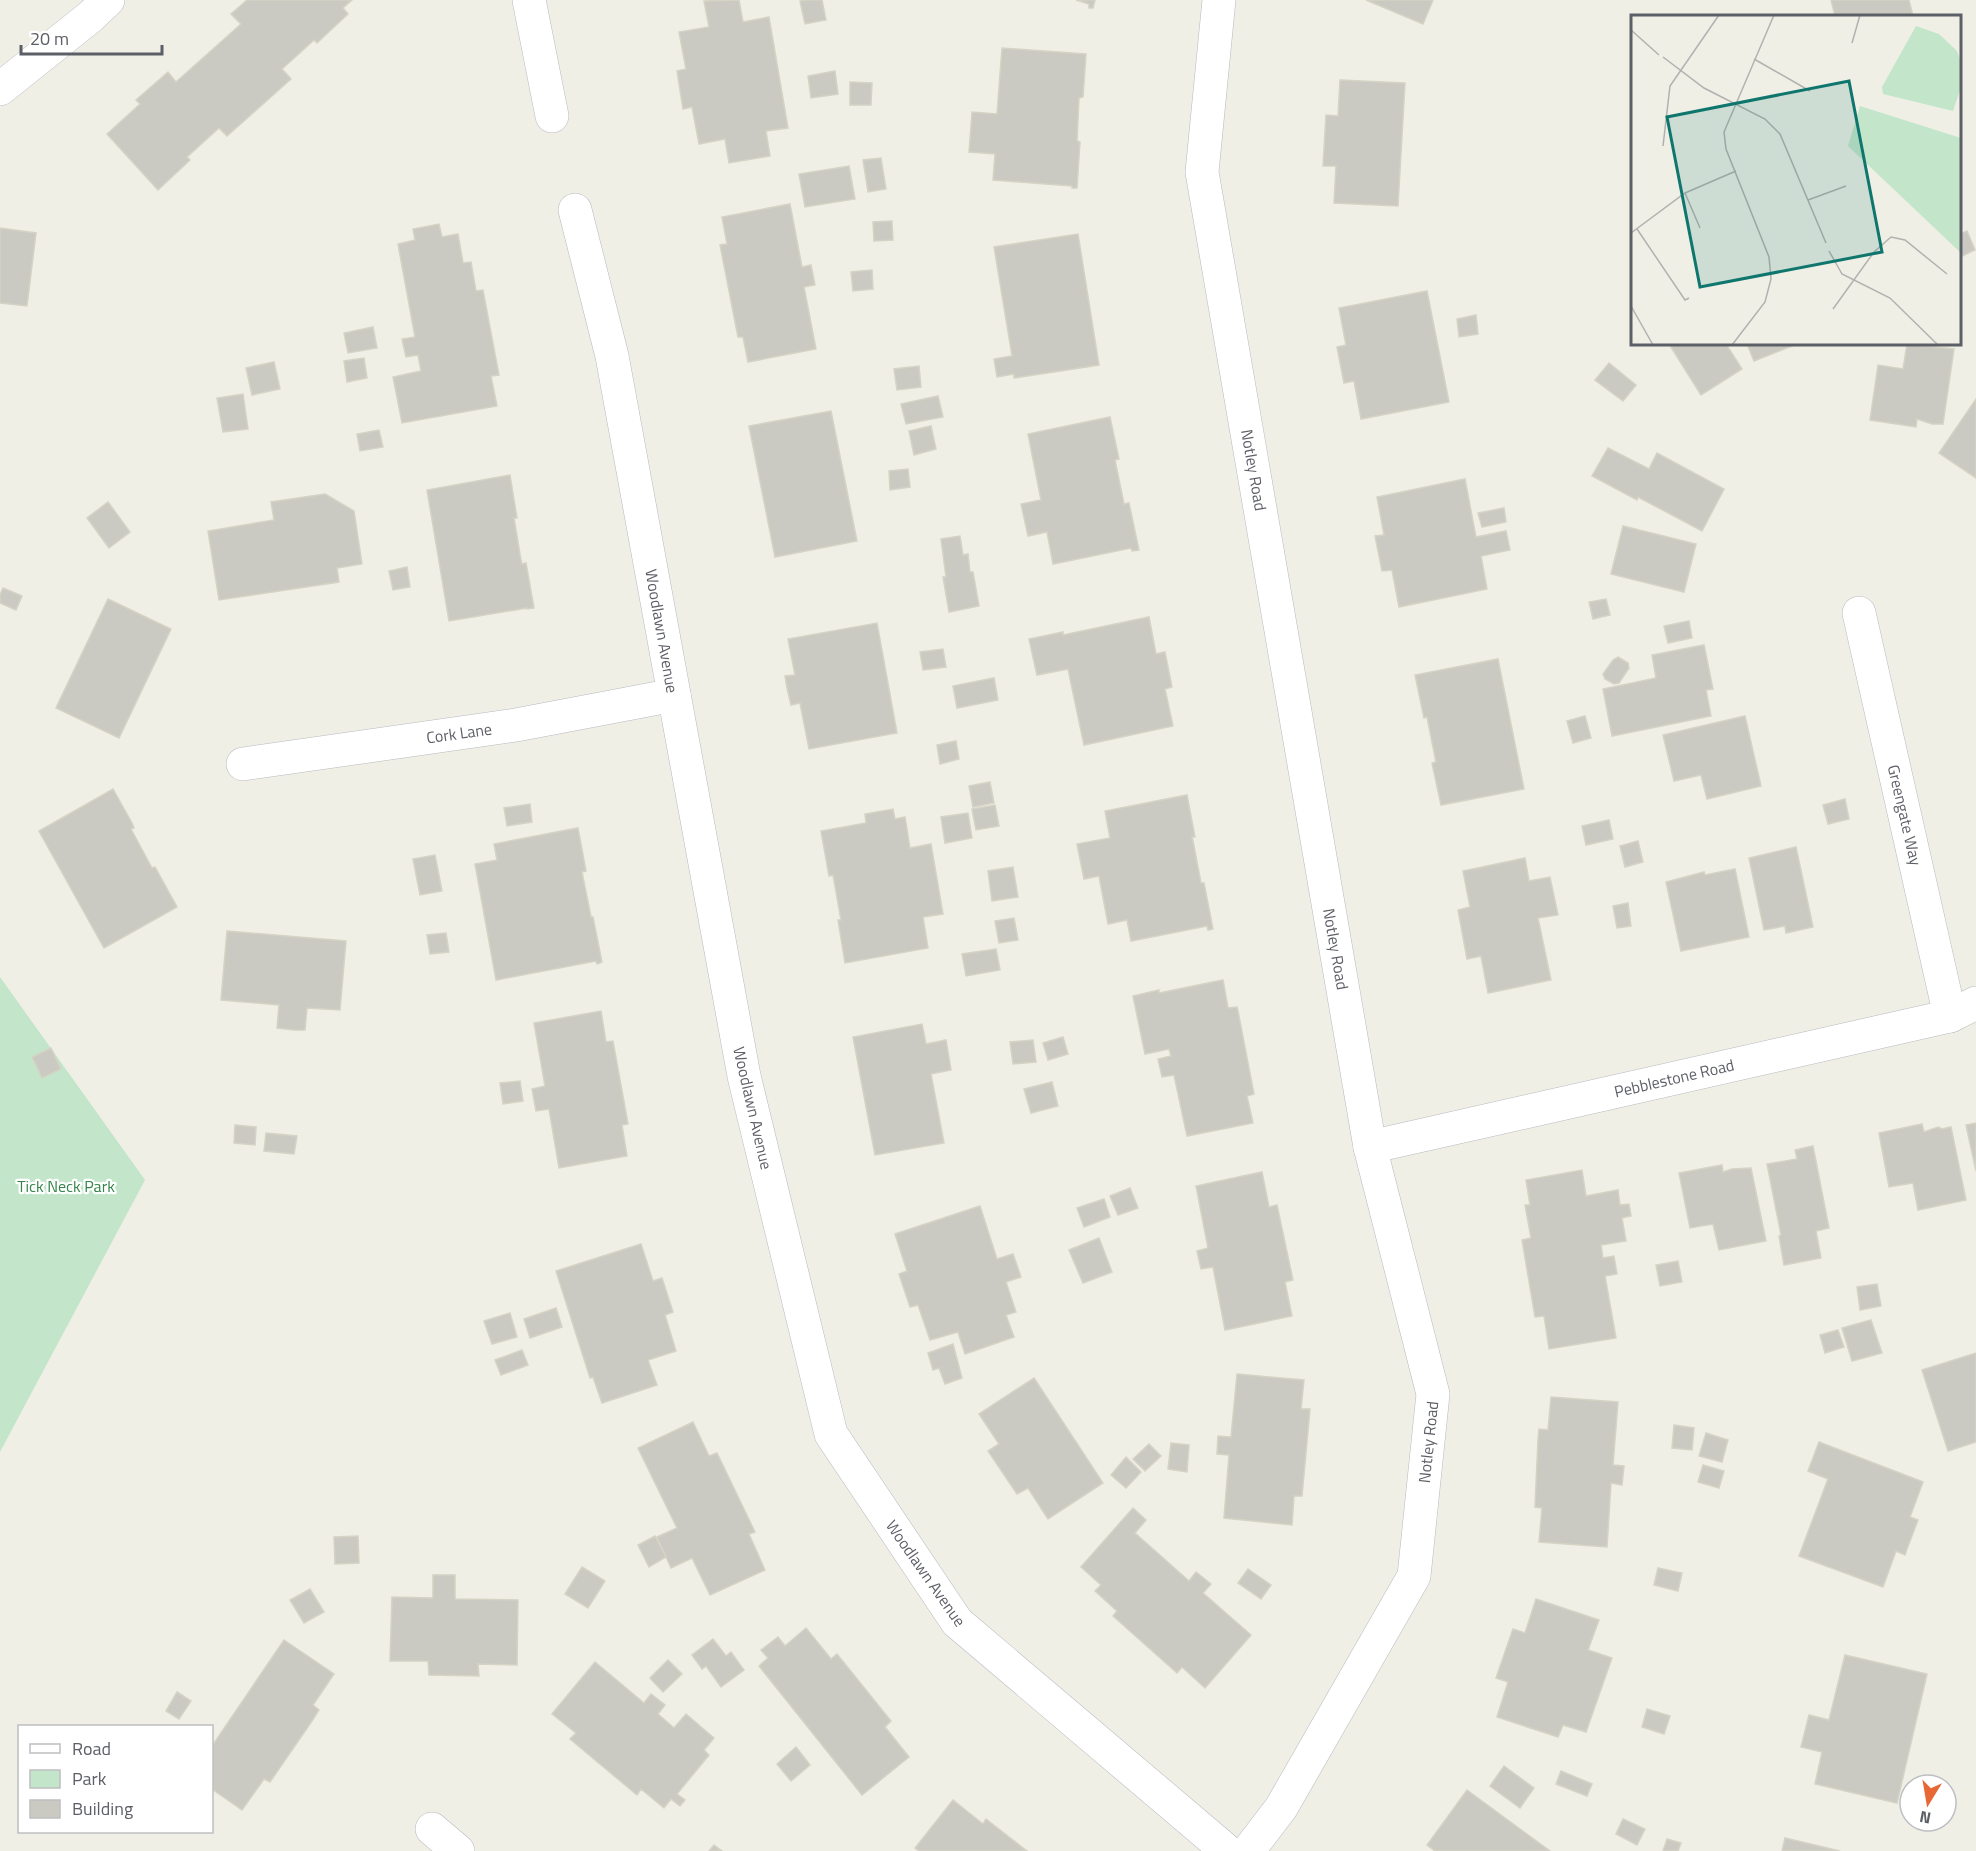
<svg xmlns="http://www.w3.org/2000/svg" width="1976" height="1851" font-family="'Titillium Web',sans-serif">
  <rect width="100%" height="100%" fill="#efefe6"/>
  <path fill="#c3e6ca" d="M0 977 145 1180 0 1452Z"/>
  <g fill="#cacac2" stroke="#d4d3c4" stroke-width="1.5">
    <path d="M247 0H352L343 8 348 14 317 43 314 40 282 69 291 79 227 136 219 128 187 157 190 160 158 190 107 134 140 104 136 100 168 72 176 82 241 24 231 14Z"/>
    <path d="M739 0 743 22 769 17 788 128 766 131 770 156 729 163 725 139 699 144 692 107 683 109 677 71 686 69 679 32 709 27 704 1Z"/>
    <path d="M806 0H822L826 20 805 24 800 1Z"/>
    <path d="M1076 0H1095L1093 8H1089V4Z"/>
    <path d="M1366 0H1433L1423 24Z"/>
    <path d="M1831 0H1909L1913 16H1835Z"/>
    <path d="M1002 48 1086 54 1083 97 1079 98 1077 141 1080 142 1077 188H1072V186L993 180 995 154 969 152 972 112 997 114Z"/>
    <path d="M835 71 838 94 811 98 808 76Z"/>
    <path d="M1340 80 1405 83 1398 206 1334 203 1336 166H1323L1326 115 1338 116Z"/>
    <path d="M850 82 872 83 871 105H850Z"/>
    <path d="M881 158 886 189 868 192 863 160Z"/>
    <path d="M849 166 855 199 805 207 799 174Z"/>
    <path d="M790 204 802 267 811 265 815 285 804 287 816 349 748 362 743 337H738L720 245 727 244 722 217Z"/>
    <path d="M892 221 893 240 874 241 873 222Z"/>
    <path d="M439 224 442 237 458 234 463 263 471 262 476 291 483 290 499 375 491 376 497 406 402 423 393 377 421 371 418 355 406 357 402 339 415 337 398 244 415 240 413 229Z"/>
    <path d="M0 228 36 233 27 306 0 303Z"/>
    <path d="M1967 231 1975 250 1960 257V234Z"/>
    <path d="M1078 234 1099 365 1014 378V374L997 377 994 359 1012 356 994 247Z"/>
    <path d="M872 270 873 289 853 291 851 272Z"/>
    <path d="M1427 291 1449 402 1361 419 1354 381 1344 383 1337 347 1346 345 1339 308Z"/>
    <path d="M1476 315 1478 334 1459 337 1457 319Z"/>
    <path d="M373 327 377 348 348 353 344 333Z"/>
    <path d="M1669 344H1726L1742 369 1701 395Z"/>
    <path d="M1747 344H1797L1754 361Z"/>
    <path d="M1907 344 1954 349 1943 424H1932L1917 419 1916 427 1870 420 1878 365 1903 369Z"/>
    <path d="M364 358 367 378 347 382 344 361Z"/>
    <path d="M274 362 280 389 252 395 246 368Z"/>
    <path d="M1609 363 1636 385 1623 401 1595 380Z"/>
    <path d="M919 366 921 387 897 390 894 369Z"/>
    <path d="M243 394 248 429 223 432 217 398Z"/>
    <path d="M938 396 943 417 906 424 901 404Z"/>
    <path d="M1976 399V478L1939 453Z"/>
    <path d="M831 411 857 541 775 557 749 426Z"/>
    <path d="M1110 417 1119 459 1115 460 1124 504 1129 503 1139 550 1132 551 1131 548 1053 564 1047 532 1028 536 1021 504 1041 500 1028 434Z"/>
    <path d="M931 426 936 449 914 455 909 431Z"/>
    <path d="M379 430 383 447 360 451 357 434Z"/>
    <path d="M1608 448 1649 469 1657 453 1724 489 1702 531 1638 497 1637 500 1592 476Z"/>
    <path d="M908 469 910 487 890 490 889 471Z"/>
    <path d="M510 475 517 518H514L521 560 522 564 526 563 534 608 527 609V608L449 621 427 490Z"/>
    <path d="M1465 479 1476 537 1506 531 1510 550 1481 556 1487 589 1399 607 1392 570 1382 571 1375 536 1384 535 1377 497Z"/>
    <path d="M325 494 354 511 362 564 337 568 339 582 219 600 208 531 274 520 271 502Z"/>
    <path d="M108 502 130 532 109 548 87 518Z"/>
    <path d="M1504 508 1506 522 1482 527 1478 513Z"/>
    <path d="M1623 526 1696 544 1684 592 1611 574Z"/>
    <path d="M960 536 963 555 968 554 970 572H973L979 606 949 612 943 577H946L941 539Z"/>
    <path d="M407 567 410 587 393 590 389 571Z"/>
    <path d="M3 588 22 596 16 610 0 603V595Z"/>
    <path d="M108 599 171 629 119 738 56 708Z"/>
    <path d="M1606 599 1610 615 1593 619 1589 602Z"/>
    <path d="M1149 617 1156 654 1165 652 1172 687 1165 689 1173 726 1084 745 1068 669 1037 675 1029 639 1063 632V635Z"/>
    <path d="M1689 621 1692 638 1668 643 1664 626Z"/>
    <path d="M877 623 897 733 809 749 800 703 791 705 787 688 785 676 795 675 788 639Z"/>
    <path d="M1704 645 1713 689 1706 690 1711 716 1612 736 1603 689 1656 678 1652 655Z"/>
    <path d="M943 649 946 667 923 670 920 652Z"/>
    <path d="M1618 657 1628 663 1629 668 1619 683 1614 684 1605 679 1603 674 1613 660Z"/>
    <path d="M1498 659 1524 789 1441 805 1432 763 1436 762 1427 717 1424 718 1415 675Z"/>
    <path d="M994 678 998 700 957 708 953 686Z"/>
    <path d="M1585 716 1591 738 1573 743 1567 721Z"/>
    <path d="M1745 716 1761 786 1707 799 1701 775 1674 781 1663 735Z"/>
    <path d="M956 741 959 759 940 764 937 745Z"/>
    <path d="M990 782 994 803 973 807 969 786Z"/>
    <path d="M113 789 132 823 134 828 131 829 152 868 155 867 177 907 104 948 39 831Z"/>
    <path d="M1187 795 1195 837H1192L1193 841 1201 883H1204L1213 929 1208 930 1207 926 1131 941 1127 920 1108 924 1099 876 1084 879 1077 844 1110 838 1105 811Z"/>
    <path d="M1845 799 1849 819 1828 824 1823 805Z"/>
    <path d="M530 804 532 822 507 826 504 808Z"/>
    <path d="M995 805 999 826 976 830 972 809Z"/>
    <path d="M893 809 895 819 905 817 910 848 931 844 943 914 923 917 928 948 845 963 838 920H841L833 875 829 876 821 831 866 823 865 814Z"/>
    <path d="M968 813 972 838 945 843 941 817Z"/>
    <path d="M1609 820 1613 839 1586 845 1582 826Z"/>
    <path d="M578 828 586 871 582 872 591 917H593L602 962 597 964 596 961 496 980 475 864 497 860 494 844Z"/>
    <path d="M1638 841 1643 862 1625 867 1620 846Z"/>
    <path d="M1796 847 1813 927 1786 933 1785 926 1764 930 1749 858Z"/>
    <path d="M435 855 442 891 420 895 413 859Z"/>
    <path d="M1525 858 1529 881 1550 877 1558 915 1538 918 1551 980 1488 993 1481 956 1467 959 1458 910 1470 907 1463 871Z"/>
    <path d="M1013 867 1018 897 992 901 988 871Z"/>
    <path d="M1735 869 1749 937 1681 951 1666 882 1704 872 1705 875Z"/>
    <path d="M1628 903 1631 926 1617 928 1613 906Z"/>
    <path d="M1014 918 1018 940 999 943 995 921Z"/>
    <path d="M227 931 346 941 340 1010 307 1008 305 1030H294L277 1028 279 1005 221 1000Z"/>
    <path d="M446 933 449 952 430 954 427 935Z"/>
    <path d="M996 949 1000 970 966 976 962 954Z"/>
    <path d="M1223 980 1228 1008 1237 1007 1238 1011 1254 1094 1247 1096 1253 1123 1187 1136 1174 1075 1162 1077 1158 1059 1171 1056 1169 1049 1145 1054 1133 996 1159 990V993Z"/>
    <path d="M601 1011 606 1042 613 1041 628 1124 622 1125 627 1156 559 1168 549 1109 536 1111 532 1089 545 1086 534 1023Z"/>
    <path d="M922 1024 926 1044 946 1040 951 1070 931 1074 944 1143 875 1155 853 1037Z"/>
    <path d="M1063 1037 1068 1054 1048 1060 1043 1043Z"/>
    <path d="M1033 1040 1036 1062 1013 1064 1010 1042Z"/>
    <path d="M51 1048 61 1069 42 1078 32 1057Z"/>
    <path d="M520 1081 523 1101 503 1104 500 1083Z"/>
    <path d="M1052 1082 1058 1106 1031 1113 1024 1089Z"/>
    <path d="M1976 1123V1171L1966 1125Z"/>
    <path d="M1922 1124 1924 1132 1938 1127 1942 1129 1951 1127 1966 1200 1918 1210 1913 1183 1889 1187 1879 1133Z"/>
    <path d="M235 1125 256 1127 255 1145 234 1143Z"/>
    <path d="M266 1133 297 1136 294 1154 264 1151Z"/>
    <path d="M1813 1146 1829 1228 1816 1231 1821 1258 1784 1265 1779 1236 1781 1235 1767 1164 1797 1159 1795 1150Z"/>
    <path d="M1722 1165 1723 1172 1732 1169 1751 1168 1766 1241 1719 1250 1713 1224 1690 1228 1679 1173Z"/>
    <path d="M1582 1170 1586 1196 1618 1190 1620 1205 1629 1204 1631 1216 1622 1218 1626 1241 1601 1245 1603 1258 1614 1256 1617 1274 1605 1276 1616 1338 1549 1349 1544 1316 1535 1317 1522 1240 1531 1238 1525 1205H1530L1526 1180Z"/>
    <path d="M1262 1172 1269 1207 1277 1205 1293 1280 1285 1282 1292 1316 1225 1330 1213 1267 1201 1269 1197 1251 1208 1248 1196 1186Z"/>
    <path d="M1130 1188 1138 1208 1118 1215 1110 1196Z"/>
    <path d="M1104 1199 1110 1217 1084 1227 1077 1208Z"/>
    <path d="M980 1206 997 1259 1013 1254 1021 1277 1006 1282 1016 1312 1006 1315 1014 1337 965 1354 958 1332 930 1340 918 1305 910 1307 899 1274 907 1271 895 1234Z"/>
    <path d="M1099 1238 1112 1272 1083 1283 1069 1250Z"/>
    <path d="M641 1244 653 1281 662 1278 673 1312 665 1315 676 1351 648 1360 657 1385 602 1403 593 1377 590 1378 556 1271Z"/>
    <path d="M1678 1261 1682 1282 1660 1286 1656 1265Z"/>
    <path d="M1877 1284 1881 1306 1860 1310 1857 1287Z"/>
    <path d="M556 1308 562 1327 530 1338 524 1319Z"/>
    <path d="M510 1313 517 1337 492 1344 484 1321Z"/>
    <path d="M1871 1320 1882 1353 1852 1361 1842 1328Z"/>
    <path d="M1838 1330 1844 1347 1825 1353 1820 1335Z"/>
    <path d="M953 1344 962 1378 945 1384 939 1368 933 1370 928 1353Z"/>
    <path d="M522 1350 528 1365 501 1375 495 1360Z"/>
    <path d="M1976 1353V1442L1948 1451 1922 1370Z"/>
    <path d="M1237 1374 1304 1380 1301 1409H1310L1302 1496H1294L1292 1525 1224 1518 1229 1455 1217 1454 1218 1436 1231 1437Z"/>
    <path d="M1034 1378 1103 1483 1048 1519 1028 1488 1017 1494 988 1451 999 1444 979 1414Z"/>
    <path d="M1551 1397 1618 1402 1613 1465 1624 1466 1622 1485 1611 1483 1607 1547 1539 1542 1542 1508 1535 1507V1506L1538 1440 1539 1429 1548 1430Z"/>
    <path d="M693 1422 709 1456 717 1453 755 1532 749 1534 765 1570 710 1595 692 1558 671 1568 657 1537 677 1528 638 1448Z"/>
    <path d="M1674 1425 1694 1428 1692 1450 1672 1448Z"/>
    <path d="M1706 1433 1728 1440 1722 1462 1699 1456Z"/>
    <path d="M1819 1442 1923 1482 1910 1517 1918 1520 1907 1549 1905 1555 1896 1551 1883 1587 1799 1556 1828 1479 1808 1471Z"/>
    <path d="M1171 1443 1189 1445 1187 1472 1168 1469Z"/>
    <path d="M1149 1444 1161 1456 1145 1471 1133 1459Z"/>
    <path d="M1126 1457 1141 1472 1126 1488 1111 1475Z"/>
    <path d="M1703 1465 1724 1471 1719 1488 1698 1482Z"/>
    <path d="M1133 1508 1146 1520 1135 1533 1189 1581 1196 1572 1211 1584 1203 1593 1251 1635 1205 1688 1182 1667 1177 1673 1113 1616 1117 1611 1095 1591 1101 1585 1081 1567Z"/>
    <path d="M358 1536 359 1563 335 1564 334 1537Z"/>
    <path d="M655 1536 666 1557 649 1567 638 1545Z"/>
    <path d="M582 1567 605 1581 588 1608 565 1594Z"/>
    <path d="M1658 1568 1682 1573 1678 1591 1654 1585Z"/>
    <path d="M1248 1569 1271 1585 1261 1599 1238 1583Z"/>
    <path d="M433 1575H455V1599L518 1600 517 1665 478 1664 479 1676 429 1675 428 1661H390L392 1597 433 1598Z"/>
    <path d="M310 1589 324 1612 304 1623 290 1600Z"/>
    <path d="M1536 1599 1599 1620 1588 1650 1612 1658 1586 1732 1563 1725 1558 1737 1497 1717 1508 1682 1496 1678 1513 1629 1525 1633Z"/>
    <path d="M806 1628 831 1659 837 1654 891 1721 885 1727 909 1757 862 1795 759 1666 768 1658 761 1650 778 1637 785 1646Z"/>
    <path d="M713 1639 726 1656 731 1652 744 1670 721 1687 706 1666 702 1669 692 1655Z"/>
    <path d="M284 1640 334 1674 313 1705 319 1710 312 1721 270 1782 264 1779 242 1810 212 1789V1746Z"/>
    <path d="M1845 1655 1927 1674 1897 1803 1815 1784 1822 1752 1801 1747 1809 1715 1829 1720Z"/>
    <path d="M668 1660 682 1674 663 1692 650 1678Z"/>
    <path d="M595 1662 644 1703 651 1694 665 1705 658 1714 674 1728 686 1714 714 1738 704 1750 709 1755 677 1794 685 1800 680 1806 671 1799 664 1808 641 1789 637 1795 570 1739 576 1733 552 1714Z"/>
    <path d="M177 1692 191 1701 179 1719 166 1711Z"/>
    <path d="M1647 1709 1670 1716 1664 1734 1642 1727Z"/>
    <path d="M796 1747 810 1765 791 1781 777 1764Z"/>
    <path d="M1504 1766 1534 1788 1520 1808 1490 1786Z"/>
    <path d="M1561 1771 1592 1784 1587 1796 1556 1784Z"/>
    <path d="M1467 1790 1550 1851H1435L1427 1845Z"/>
    <path d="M953 1800 983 1824 986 1819 1027 1851H919L915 1848Z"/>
    <path d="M1623 1819 1645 1829 1637 1845 1616 1834Z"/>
    <path d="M1785 1838 1840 1851H1782Z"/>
    <path d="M1667 1839 1681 1843 1678 1851H1663Z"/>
    <path d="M714 1845 722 1851H709Z"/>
  </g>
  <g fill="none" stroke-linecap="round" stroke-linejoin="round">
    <defs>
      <g id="street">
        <path d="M529 0 552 116"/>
        <path d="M1219 0 1202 172 1370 1147 1433 1394 1414 1576 1281 1808 1248 1851"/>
        <path d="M0 89 90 17 108 0"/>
        <path d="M575 210 612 356 744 1076 831 1434 957 1622 1227 1851"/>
        <path d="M1859 613 1950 1016"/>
        <path d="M243 764 516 725 674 695"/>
        <path d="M1370 1147 1950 1016 1976 1003"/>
        <path d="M432 1829 458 1851"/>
      </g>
    </defs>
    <use href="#street" stroke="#b8b9bf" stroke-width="34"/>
    <use href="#street" stroke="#fff" stroke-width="33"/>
  </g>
  <g text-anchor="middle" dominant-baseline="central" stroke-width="4.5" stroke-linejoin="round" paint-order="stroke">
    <g font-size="16" fill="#5d5f66" stroke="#fff">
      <text transform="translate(1254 470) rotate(80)">Notley Road</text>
      <text transform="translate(662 631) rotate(80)">Woodlawn Avenue</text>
      <text transform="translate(459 733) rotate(-8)">Cork Lane</text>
      <text transform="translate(1905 815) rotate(77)">Greengate Way</text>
      <text transform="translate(1336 949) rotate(80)">Notley Road</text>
      <text transform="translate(1674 1078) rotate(-13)">Pebblestone Road</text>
      <text transform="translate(753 1108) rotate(77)">Woodlawn Avenue</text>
      <text transform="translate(1428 1442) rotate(-84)">Notley Road</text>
      <text transform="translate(926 1573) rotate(55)">Woodlawn Avenue</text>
    </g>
    <g font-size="16" fill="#36844b" stroke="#fff">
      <text x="66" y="1186">Tick Neck Park</text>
    </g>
  </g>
  <g transform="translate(1631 15)">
    <rect width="330" height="330" fill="#efefe6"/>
    <path d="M285 11 308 19 326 36 330 47V72L322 96 252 79 251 72ZM229 91 330 123V238L217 131Z" fill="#c3e6ca"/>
    <path fill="none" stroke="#b1b1af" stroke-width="1.5" d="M0 15 28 40M221 28 229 0M32 42 73 73 134 104 149 119 195 228M123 44 179 76M32 131 39 71 88 0M54 178 69 213M177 185 215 171M6 214 54 285 58 283M0 218 54 178 105 156M198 236 211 259 259 283 307 330M0 291 22 330M202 294 243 237 260 222 274 225 316 259M101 330 134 287 140 264 138 242 95 134 93 117 143 0"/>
    <path fill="#0f766e" fill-opacity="0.15" stroke="#0f766e" stroke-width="3" d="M218 66 251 237 69 272 36 102Z"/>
    <rect width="330" height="330" fill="none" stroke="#5d5f66" stroke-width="3"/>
  </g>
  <rect x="18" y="1725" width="195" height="108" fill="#ffffff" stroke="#bebfc2" stroke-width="1.5"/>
  <rect x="30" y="1744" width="30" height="9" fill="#ffffff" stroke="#bebfc2" stroke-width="1.5"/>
  <text x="72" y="1755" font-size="18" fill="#5d5f66">Road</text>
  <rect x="30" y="1770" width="30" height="18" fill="#c3e6ca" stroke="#bebfc2" stroke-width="1.5"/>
  <text x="72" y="1785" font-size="18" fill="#5d5f66">Park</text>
  <rect x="30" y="1800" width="30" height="18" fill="#cacac2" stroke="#bebfc2" stroke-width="1.5"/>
  <text x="72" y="1815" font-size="18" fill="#5d5f66">Building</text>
  <g transform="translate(1928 1803) rotate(191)"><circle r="28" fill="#ffffff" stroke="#bebfc2" stroke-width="1.5"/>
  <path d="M0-4.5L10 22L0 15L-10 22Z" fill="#e76834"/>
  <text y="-9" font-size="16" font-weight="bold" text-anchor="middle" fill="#5d5f66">N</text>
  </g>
  <path d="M21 45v9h141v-9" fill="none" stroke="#5d5f66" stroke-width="3"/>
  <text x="30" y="45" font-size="18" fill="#5d5f66" stroke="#ffffff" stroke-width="4.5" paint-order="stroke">20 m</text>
</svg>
